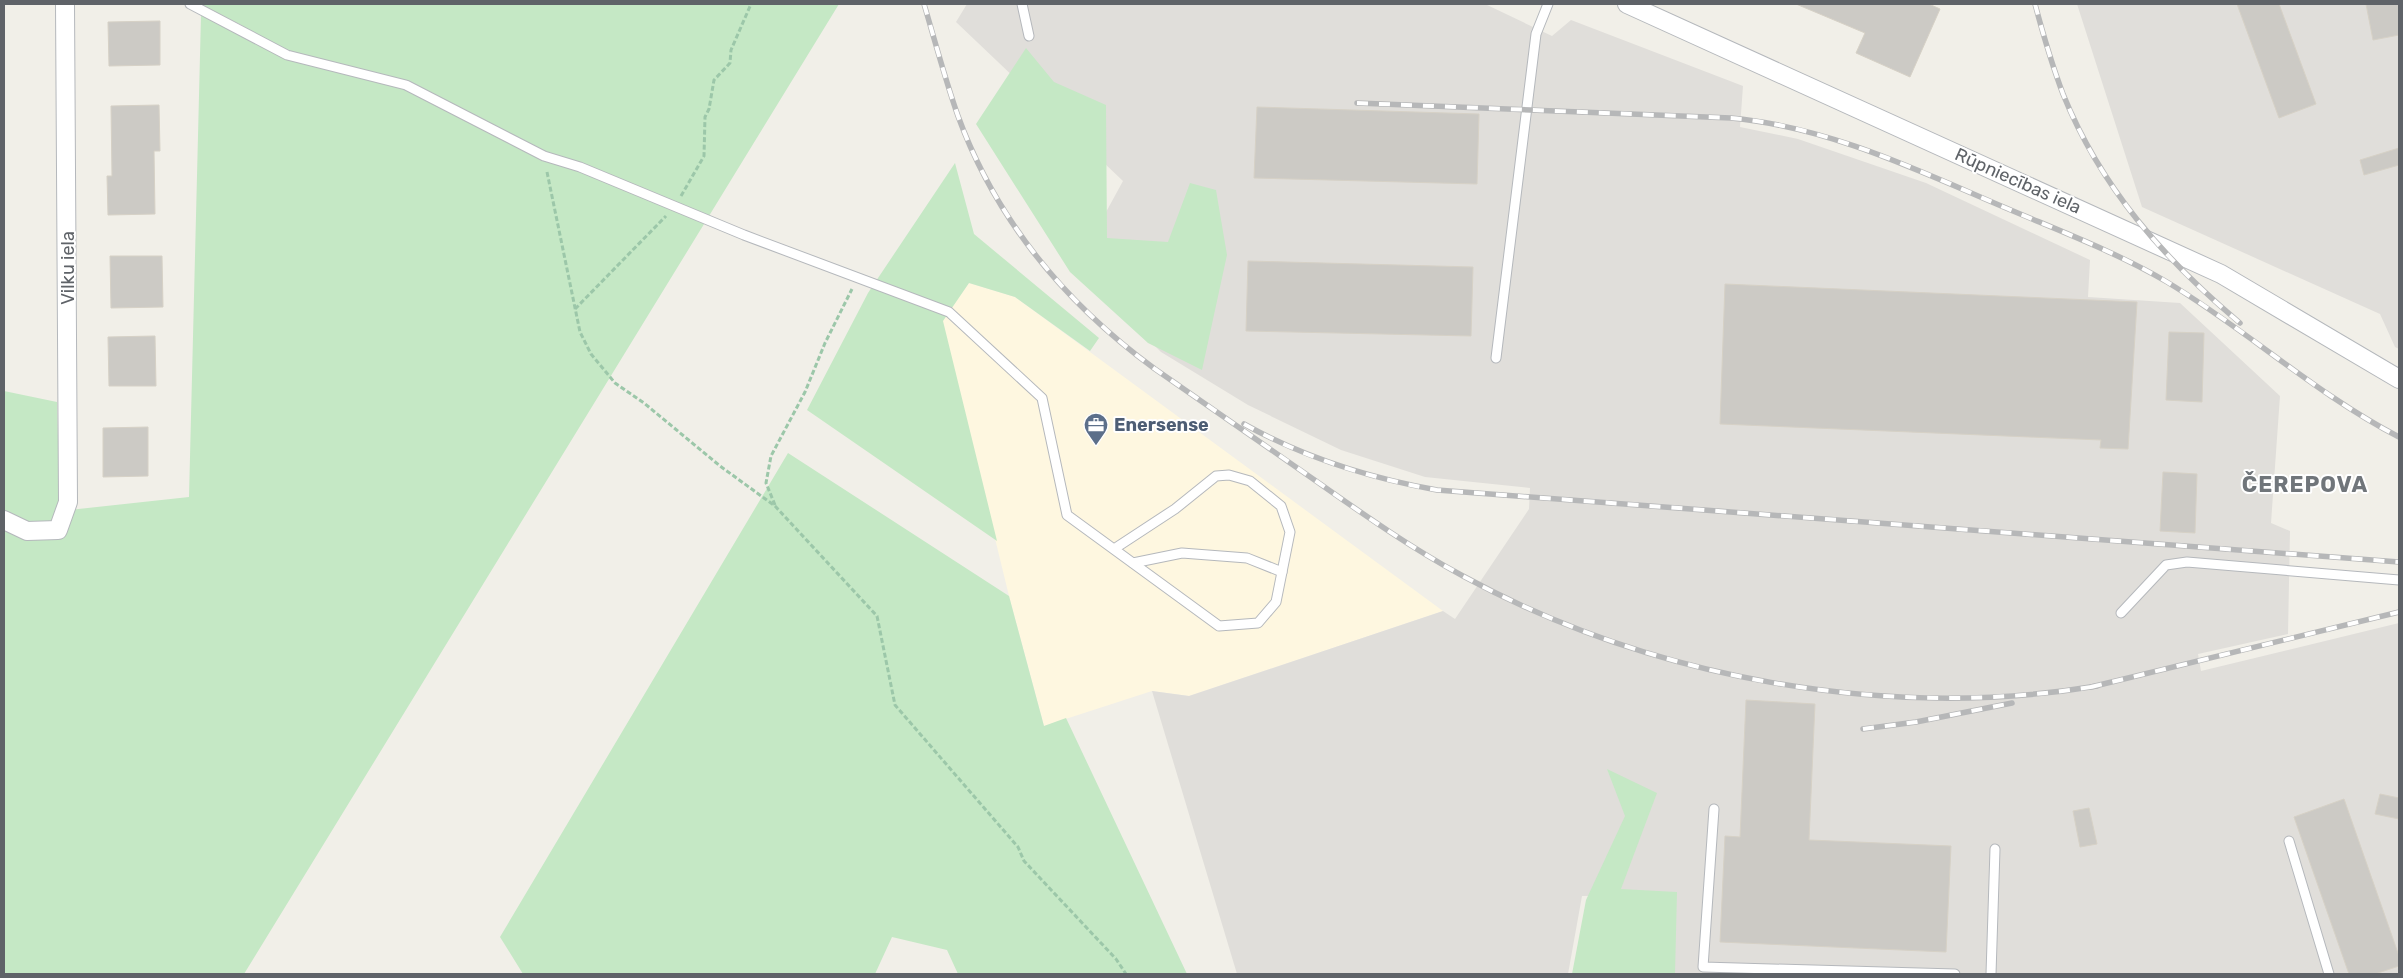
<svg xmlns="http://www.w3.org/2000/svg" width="2403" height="978" font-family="Rubik,sans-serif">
  <rect width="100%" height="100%" fill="#f1efe8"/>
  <path fill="#fef7e0" d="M969 283 1015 297 1443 611 1189 696 1152 691 1044 726 1009 596 942 321Z"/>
  <g fill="#e0deda">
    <path d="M967 4H1485L1552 36 1571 20 1743 86 1740 127 1798 139 1926 183 2090 260 2088 297 2180 303 2280 396 2271 523 2290 531 2288 634 2198 654 2201 671 2399 623V974H1663L1666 895 1582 896 1568 974H1237L1152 691 1189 696 1443 611 1455 619 1529 509 1530 488 1425 477 1341 450 1248 405 1161 352 1076 267 1123 181 956 22Z"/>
    <path d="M2077 4H2399V349L2395 347 2380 314 2142 207Z"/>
  </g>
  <g fill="#c5e8c5">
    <path d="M200 4H839L244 974H4V391L57 402 60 511 189 497 201 15 243 26Z"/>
    <path d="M1026 48 1054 82 1106 105 1107 238 1168 242 1190 183 1216 190 1227 255 1202 370 1148 343 1070 272 976 124Z"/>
    <path d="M955 163 974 234 1099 338 1090 351 1015 297 969 283 943 321 997 541 807 410 868 293Z"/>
    <path d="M788 453 1009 596 1044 726 1066 718 1187 974H958L947 950 892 937 875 974H523L500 937Z"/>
    <path d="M1607 769 1657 793 1621 889 1677 892 1675 974H1572L1586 900 1625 816Z"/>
  </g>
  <g fill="#cccac5" stroke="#d6d1c6">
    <path d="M1796 4H1929L1940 9 1910 77 1856 53 1865 33Z"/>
    <path d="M2237 4H2279L2316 104 2279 118Z"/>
    <path d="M2366 4H2399V35L2373 40Z"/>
    <path d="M160 21V65L109 66 108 22Z"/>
    <path d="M159 105 160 151H154L155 214 108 215 107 176H112L111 106Z"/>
    <path d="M1257 107 1479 114 1477 184 1254 178Z"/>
    <path d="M2399 148V165L2364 175 2360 160Z"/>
    <path d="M110 256H162L163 307 111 308Z"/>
    <path d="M1248 261 1473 267 1471 336 1246 331Z"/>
    <path d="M1725 284 2137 302 2128 449 2100 448 2101 440 1720 424Z"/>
    <path d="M2169 332 2204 333 2202 402 2166 400Z"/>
    <path d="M155 336 156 386H109L108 337Z"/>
    <path d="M148 427V476L103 477V428Z"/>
    <path d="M2163 472 2197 474 2195 533 2160 531Z"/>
    <path d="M1746 700 1815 704 1809 840 1951 846 1946 952 1720 942 1725 836 1740 837Z"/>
    <path d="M2380 794 2399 798V819L2375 814Z"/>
    <path d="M2344 799 2399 956V966L2375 974H2349L2294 817Z"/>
    <path d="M2089 808 2097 844 2080 847 2073 811Z"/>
  </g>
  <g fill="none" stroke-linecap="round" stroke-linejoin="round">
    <defs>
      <g id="lane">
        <path d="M190 4 287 55 406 85 544 156 580 167 744 235 949 312 1042 398 1067 515 1219 626 1258 623 1276 602 1290 532 1281 506 1250 481 1229 475 1216 476 1175 509 1114 549"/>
        <path d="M1022 4 1029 36"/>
        <path d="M1496 358 1536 34 1548 4"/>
        <path d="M1133 563 1182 553 1247 558 1282 572"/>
        <path d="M2121 613 2166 565 2187 562 2399 580"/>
        <path d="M1714 809 1703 967 1955 974"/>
        <path d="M2289 841 2329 974"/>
        <path d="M1991 974 1995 849"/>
      </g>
      <g id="street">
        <path d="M1627 4 2221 274 2399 379"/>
        <path d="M4 520 27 531 58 530 68 502 65 4"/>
      </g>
    </defs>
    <use href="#lane" stroke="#b5b8bc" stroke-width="11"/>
    <use href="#street" stroke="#b5b8bc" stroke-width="20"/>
    <g stroke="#9cc7a9" stroke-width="3" stroke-dasharray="5 2.5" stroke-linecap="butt">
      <path d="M547 172 580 332 591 354 615 383 644 403 720 466 775 506 877 616 895 705 1018 847 1024 861 1116 959 1126 974"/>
      <path d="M681 196 704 156 705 117 709 109 714 80 730 63 731 50 751 4"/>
      <path d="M575 309 666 216"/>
      <path d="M775 505 766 483 771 456 805 392 825 343 852 289"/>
    </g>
    <use href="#lane" stroke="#fff" stroke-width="9"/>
    <use href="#street" stroke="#fff" stroke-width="18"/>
    <defs>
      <g id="rail">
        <path d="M924 4C935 41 945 79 958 116 996 220 1066 304 1155 369 1208 406 1262 443 1316 481 1363 514 1411 548 1463 576 1650 678 1886 721 2097 686"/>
        <path d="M2035 4C2043 34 2052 65 2063 94 2101 188 2164 259 2240 323"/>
        <path d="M1357 103 1731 118C1829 127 1917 170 2006 208 2060 231 2116 252 2167 282 2247 330 2316 394 2399 437"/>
        <path d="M1244 424C1305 458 1369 478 1437 490L2399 562"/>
        <path d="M2091 687 2399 612"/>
        <path d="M1863 729 1916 722 2012 703"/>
      </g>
    </defs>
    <use href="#rail" stroke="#b6b7b8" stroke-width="5.5"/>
    <use href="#rail" stroke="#fff" stroke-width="4" stroke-dasharray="11" stroke-linecap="butt"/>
  </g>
  <defs>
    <symbol id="office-pin" viewBox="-11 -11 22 30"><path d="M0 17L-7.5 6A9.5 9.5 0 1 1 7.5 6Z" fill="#5c6f8a" stroke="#fff"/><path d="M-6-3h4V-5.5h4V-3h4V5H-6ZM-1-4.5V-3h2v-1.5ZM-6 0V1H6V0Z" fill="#fff"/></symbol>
  </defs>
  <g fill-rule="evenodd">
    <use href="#office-pin" x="1082" y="411" width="28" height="38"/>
  </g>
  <g text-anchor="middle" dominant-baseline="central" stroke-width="4" stroke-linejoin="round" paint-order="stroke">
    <g font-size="18" fill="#5f6368" stroke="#fff">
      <text transform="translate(2018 181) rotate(24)">Rūpniecības iela</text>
      <text transform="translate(68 268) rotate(-90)">Vilku iela</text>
    </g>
    <g font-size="18" font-weight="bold" fill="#4e5e75" stroke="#fff" text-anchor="start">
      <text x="1114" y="425">Enersense</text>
    </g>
    <g font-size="22" font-weight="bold" letter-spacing="1" fill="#70757a" stroke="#fff">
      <text x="2305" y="484">ČEREPOVA</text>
    </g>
  </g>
  <rect width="2403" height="978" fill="none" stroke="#5f6368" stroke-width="10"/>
</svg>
